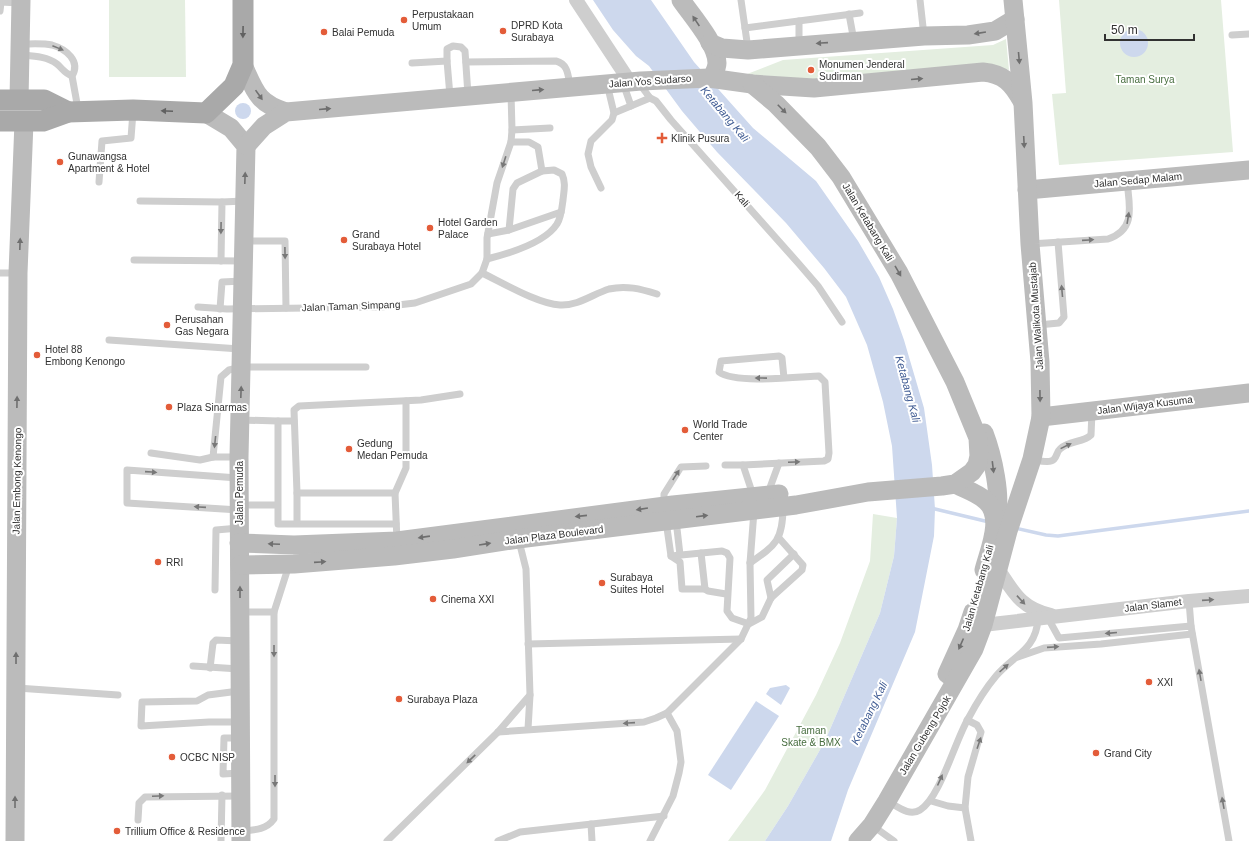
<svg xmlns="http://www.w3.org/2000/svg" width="1249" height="841" font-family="Arial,sans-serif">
  <rect width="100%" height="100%" fill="#fff"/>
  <g fill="#e4eee0">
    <path d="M109 0H185L186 77H109Z"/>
    <path d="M1059 0H1221L1233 152 1059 165 1052 94 1066 93Z"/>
    <path d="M1006 39 1009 70 997 67 785 85 742 76 783 60 993 45Z"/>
    <path d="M873 514 897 518 894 556 880 613 825 741 788 806 765 841H728L765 790 816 695 840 643 870 561Z"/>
  </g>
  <g fill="#cdd8ed">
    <path d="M593 0H651L694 62 753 128 816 181 858 241 879 277 893 309 904 340 924 408 932 465 935 509 934 536 915 632 848 790 831 841H765L788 806 825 741 880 613 894 556 897 518 892 446 883 402 867 345 846 297 824 268 786 223 717 152 682 111 649 66 636 56 613 30Z"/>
    <circle cx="1134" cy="43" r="14"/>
    <circle cx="243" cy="111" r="8"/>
    <path d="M786 685 790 688 781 705 766 694 770 688Z"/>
    <path d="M756 701 779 716 731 790 708 775Z"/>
  </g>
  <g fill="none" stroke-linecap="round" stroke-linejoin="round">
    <g stroke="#cdd8ed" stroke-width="3.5">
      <path d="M931 508 989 522"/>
      <path d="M1015 528 1046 535 1058 536 1249 511"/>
    </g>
    <g stroke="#cecece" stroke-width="7">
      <path d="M741 0 748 49"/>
      <path d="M920 0 924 36"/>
      <path d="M0 11 1 2 20 3"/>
      <path d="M849 14 854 41"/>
      <path d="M799 21V45"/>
      <path d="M745 28 860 13"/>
      <path d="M1232 35 1249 34"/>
      <path d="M21 44C31 44 43 43 52 45 66 49 81 61 72 76L78 109"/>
      <path d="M20 55C32 56 47 56 57 64 63 69 64 73 72 76"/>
      <path d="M466 62 556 61C568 64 568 75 570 86"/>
      <path d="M412 63 447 61"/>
      <path d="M623 83 631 106"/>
      <path d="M639 83 650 98 656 101 671 120 799 264 818 286 842 322"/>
      <path d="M450 96 447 61V49L453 46 461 47 465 51 468 95"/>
      <path d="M614 113 650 98"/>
      <path d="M512 130 550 128"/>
      <path d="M511 142H529L538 147 542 171"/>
      <path d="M99 182 102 141 131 138 133 112"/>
      <path d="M601 188 591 167 588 154 591 141 612 120 614 113 607 84"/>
      <path d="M140 201 222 202"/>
      <path d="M509 230 561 212"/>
      <path d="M244 241H285L286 308"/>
      <path d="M1030 244 1108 239C1137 229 1129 205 1127 181"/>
      <path d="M487 259C507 254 545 243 557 224 561 218 562 208 563 200 564 190 566 183 562 174L554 170 542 171 517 183 513 189 509 230 488 234"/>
      <path d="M134 260 242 261"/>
      <path d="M221 261 222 202 244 201"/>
      <path d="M0 273H18"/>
      <path d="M482 273C503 283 538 304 560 305 578 306 593 294 609 289 626 285 641 289 657 294"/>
      <path d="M198 307 227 309 381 307 415 303 471 284 482 273 487 259V238L497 183 511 142 512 130 511 93"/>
      <path d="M220 309 222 282 242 281"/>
      <path d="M1038 325 1059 323 1064 317 1058 242"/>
      <path d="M109 340 240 349"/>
      <path d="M240 420 278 421"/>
      <path d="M294 421H278V524H396"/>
      <path d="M151 453 200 460 213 457"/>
      <path d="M238 457H213L221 377 229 370 242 367H366"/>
      <path d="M1032 459C1037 460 1046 463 1051 461 1057 460 1056 452 1060 449 1069 440 1083 443 1091 435L1092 412"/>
      <path d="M725 465H743L753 495"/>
      <path d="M743 465 824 461 828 459 829 453 825 382 819 376C798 377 735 384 719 372L721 361 779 356 782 358 784 378"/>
      <path d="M238 478 127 470V503L239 510"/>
      <path d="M297 493V523"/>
      <path d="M395 493H297L294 410 299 406 421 400 460 394"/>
      <path d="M768 493 779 463"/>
      <path d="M239 505H277"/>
      <path d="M664 506V494L681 467 706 466"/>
      <path d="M676 520 680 555"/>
      <path d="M666 521 671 556 680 562 682 589H705"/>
      <path d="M397 541 395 493 406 468V401"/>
      <path d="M701 553 705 589 708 591 726 594"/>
      <path d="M671 556 722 551 727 553 730 558 727 611 732 618 749 624 762 617 771 598 802 570 803 565 779 538"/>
      <path d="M750 563C776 545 783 540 783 507"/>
      <path d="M215 590 216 530 239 528"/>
      <path d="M771 598 767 580 794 554"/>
      <path d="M1189 601 1191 626"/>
      <path d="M240 612H274"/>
      <path d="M1048 618 1059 638 1191 626 1229 841"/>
      <path d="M528 644 741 639"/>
      <path d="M1018 657 1044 648 1101 644 1192 634"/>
      <path d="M193 666 239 669"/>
      <path d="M210 668 213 643 216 640 239 641"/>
      <path d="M17 688 118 695"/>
      <path d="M239 691 208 695 197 701 142 702 141 726 209 722H240"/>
      <path d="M528 729 530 695"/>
      <path d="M498 732 644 722 656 718 667 713 741 639 751 618 750 563 754 511"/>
      <path d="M240 773 223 774 224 738H240"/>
      <path d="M887 801C897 806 909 817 920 810 940 798 955 741 968 719 976 704 985 689 996 676 1014 655 1036 650 1038 619"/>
      <path d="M931 801 948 806 965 808 971 841"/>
      <path d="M965 808 968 777 981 732 977 725 967 720"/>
      <path d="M138 820 139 803 145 797 241 796"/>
      <path d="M591 824 592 841"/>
      <path d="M873 826 894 841"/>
      <path d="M241 831C255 830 266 830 274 819V612L289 565"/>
      <path d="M221 841 222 795"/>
      <path d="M387 841 498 732 530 695 526 569 519 541"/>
      <path d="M498 841 520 832 664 816"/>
      <path d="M650 841 673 796 679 773 681 762 677 731 667 713"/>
    </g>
    <g stroke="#cecece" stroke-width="14">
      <path d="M576 0 630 82"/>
      <path d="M998 569C1014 593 1021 608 1051 615"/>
      <path d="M983 625 1189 601 1249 596"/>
    </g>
    <g stroke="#bbb" stroke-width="19">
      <path d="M681 0C692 16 717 44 717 63 717 68 714 73 712 78"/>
      <path d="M710 43 722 48 748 50 924 36 968 35 995 31 1015 19"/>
      <path d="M243 65C255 91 257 103 286 112"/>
      <path d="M19 100 21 0"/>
      <path d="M206 113 231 128 246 146 239 457 241 841"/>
      <path d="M246 146 264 126 286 112 641 81 709 78 752 84 814 88 983 72C1004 74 1012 83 1022 101"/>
      <path d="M1027 190 1249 170"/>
      <path d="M1041 417 1249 393"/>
      <path d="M984 433C992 454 1003 499 995 520"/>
      <path d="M955 484C965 489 977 493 985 500 1005 516 989 550 984 570"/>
      <path d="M239 543 294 545 397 541 673 505 779 494"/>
      <path d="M240 565 294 564 394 556 453 549 518 539 796 505 868 492 942 486 955 484 972 472 977 465 979 456 978 438 955 382 899 273 841 177 818 147 776 104 752 84"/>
      <path d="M947 674 967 630 973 612"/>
      <path d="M15 841 18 273 24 122"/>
      <path d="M858 841 872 825 887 801 974 649 983 625 1008 531 1032 459 1041 417 1040 362 1030 244 1023 103 1013 0"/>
    </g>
    <g stroke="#a9a9a9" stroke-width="21">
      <path d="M0 100H44L68 112"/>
      <path d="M0 121H43L68 112 133 110 206 113 234 86 243 65V0"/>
    </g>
  </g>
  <defs><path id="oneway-solid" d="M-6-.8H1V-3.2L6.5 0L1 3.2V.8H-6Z"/></defs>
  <g fill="#6f6f6f">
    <use href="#oneway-solid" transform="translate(696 21) rotate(-124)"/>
    <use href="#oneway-solid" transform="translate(980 33) rotate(171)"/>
    <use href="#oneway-solid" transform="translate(822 43) rotate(176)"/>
    <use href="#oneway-solid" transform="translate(1019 58) rotate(85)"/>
    <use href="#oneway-solid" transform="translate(917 79) rotate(-5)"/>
    <use href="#oneway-solid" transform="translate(538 90) rotate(-5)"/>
    <use href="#oneway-solid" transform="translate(259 95) rotate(55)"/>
    <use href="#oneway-solid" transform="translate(325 109) rotate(-5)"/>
    <use href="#oneway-solid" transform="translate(782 109) rotate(45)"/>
    <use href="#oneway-solid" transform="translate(1024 142) rotate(87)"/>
    <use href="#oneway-solid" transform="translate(245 178) rotate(-88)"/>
    <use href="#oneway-solid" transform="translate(20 244) rotate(-88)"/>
    <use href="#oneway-solid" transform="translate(898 271) rotate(60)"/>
    <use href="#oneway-solid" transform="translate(241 392) rotate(-88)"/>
    <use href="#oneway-solid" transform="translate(1040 396) rotate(89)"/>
    <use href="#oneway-solid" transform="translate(17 402) rotate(-89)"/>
    <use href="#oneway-solid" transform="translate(993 467) rotate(83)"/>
    <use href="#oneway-solid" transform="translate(642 509) rotate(171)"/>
    <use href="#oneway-solid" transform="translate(581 516) rotate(174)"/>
    <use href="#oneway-solid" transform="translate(702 516) rotate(-7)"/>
    <use href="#oneway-solid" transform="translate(424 537) rotate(172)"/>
    <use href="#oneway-solid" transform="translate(274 544) rotate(-177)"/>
    <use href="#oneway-solid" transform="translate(485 544) rotate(-9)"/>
    <use href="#oneway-solid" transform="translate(320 562) rotate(-4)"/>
    <use href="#oneway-solid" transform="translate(240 592) rotate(-90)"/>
    <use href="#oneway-solid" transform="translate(961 644) rotate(114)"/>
    <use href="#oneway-solid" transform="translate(16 658) rotate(-90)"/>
    <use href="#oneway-solid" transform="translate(15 802) rotate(-90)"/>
  </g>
  <g fill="#616161">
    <use href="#oneway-solid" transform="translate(243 32) rotate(91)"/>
    <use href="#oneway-solid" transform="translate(167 111) rotate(-178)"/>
  </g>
  <g fill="#787878">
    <use href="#oneway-solid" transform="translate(58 48) rotate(22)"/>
    <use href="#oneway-solid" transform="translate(504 162) rotate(108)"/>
    <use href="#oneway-solid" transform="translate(1128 218) rotate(-81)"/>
    <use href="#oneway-solid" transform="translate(221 228) rotate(91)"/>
    <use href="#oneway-solid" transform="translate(1088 240) rotate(-4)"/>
    <use href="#oneway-solid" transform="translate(285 253) rotate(89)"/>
    <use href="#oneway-solid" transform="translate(1062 291) rotate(-95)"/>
    <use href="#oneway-solid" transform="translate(761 378) rotate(-179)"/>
    <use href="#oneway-solid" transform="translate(215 442) rotate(96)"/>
    <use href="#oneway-solid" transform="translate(1066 446) rotate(-26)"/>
    <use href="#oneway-solid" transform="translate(794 462) rotate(-2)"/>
    <use href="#oneway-solid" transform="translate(151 472) rotate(4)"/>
    <use href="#oneway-solid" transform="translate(676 475) rotate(-57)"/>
    <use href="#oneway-solid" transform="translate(200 507) rotate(-176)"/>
    <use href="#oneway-solid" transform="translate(1021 600) rotate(47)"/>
    <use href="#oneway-solid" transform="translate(1208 600) rotate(-4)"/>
    <use href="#oneway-solid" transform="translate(1111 633) rotate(175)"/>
    <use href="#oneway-solid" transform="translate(1053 647) rotate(-4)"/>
    <use href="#oneway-solid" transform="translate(274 651) rotate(90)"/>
    <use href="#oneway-solid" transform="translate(1004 668) rotate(-42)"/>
    <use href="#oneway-solid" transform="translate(1200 675) rotate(-100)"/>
    <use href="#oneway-solid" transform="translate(629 723) rotate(176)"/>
    <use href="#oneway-solid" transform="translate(979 743) rotate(-71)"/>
    <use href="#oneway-solid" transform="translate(471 759) rotate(136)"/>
    <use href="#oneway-solid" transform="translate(940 780) rotate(-66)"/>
    <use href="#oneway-solid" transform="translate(275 781) rotate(90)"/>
    <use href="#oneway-solid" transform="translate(158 796) rotate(-2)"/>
    <use href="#oneway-solid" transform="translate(1223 803) rotate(-100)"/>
  </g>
  <g fill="#e35c39" stroke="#fff" stroke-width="1.5">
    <circle cx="404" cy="20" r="4"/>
    <circle cx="503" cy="31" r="4"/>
    <circle cx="324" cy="32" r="4"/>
    <circle cx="811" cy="70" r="4"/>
    <path d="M660 132h4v4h4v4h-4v4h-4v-4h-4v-4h4z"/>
    <circle cx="60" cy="162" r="4"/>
    <circle cx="430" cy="228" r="4"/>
    <circle cx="344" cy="240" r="4"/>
    <circle cx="167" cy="325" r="4"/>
    <circle cx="37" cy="355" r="4"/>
    <circle cx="169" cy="407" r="4"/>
    <circle cx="685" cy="430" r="4"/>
    <circle cx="349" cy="449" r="4"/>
    <circle cx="158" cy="562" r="4"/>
    <circle cx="602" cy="583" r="4"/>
    <circle cx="433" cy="599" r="4"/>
    <circle cx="1149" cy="682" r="4"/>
    <circle cx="399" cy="699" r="4"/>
    <circle cx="1096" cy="753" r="4"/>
    <circle cx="172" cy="757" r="4"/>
    <circle cx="117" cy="831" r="4"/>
  </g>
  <g text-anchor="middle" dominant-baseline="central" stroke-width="4" stroke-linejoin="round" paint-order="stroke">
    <g font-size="10" fill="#313131" stroke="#fff" text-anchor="start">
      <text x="412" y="14">Perpustakaan<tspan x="412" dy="12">Umum</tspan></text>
      <text x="511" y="25">DPRD Kota<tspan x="511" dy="12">Surabaya</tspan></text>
      <text x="332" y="32">Balai Pemuda</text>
      <text x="819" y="64">Monumen Jenderal<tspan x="819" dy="12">Sudirman</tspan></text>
      <text x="671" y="138">Klinik Pusura</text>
      <text x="68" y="156">Gunawangsa<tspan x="68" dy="12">Apartment &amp; Hotel</tspan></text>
      <text x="438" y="222">Hotel Garden<tspan x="438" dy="12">Palace</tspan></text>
      <text x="352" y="234">Grand<tspan x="352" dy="12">Surabaya Hotel</tspan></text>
      <text x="175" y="319">Perusahan<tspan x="175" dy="12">Gas Negara</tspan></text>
      <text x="45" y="349">Hotel 88<tspan x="45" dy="12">Embong Kenongo</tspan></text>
      <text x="177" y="407">Plaza Sinarmas</text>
      <text x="693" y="424">World Trade<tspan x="693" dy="12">Center</tspan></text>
      <text x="357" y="443">Gedung<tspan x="357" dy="12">Medan Pemuda</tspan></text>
      <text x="166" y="562">RRI</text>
      <text x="610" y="577">Surabaya<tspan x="610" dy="12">Suites Hotel</tspan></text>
      <text x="441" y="599">Cinema XXI</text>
      <text x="1157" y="682">XXI</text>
      <text x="407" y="699">Surabaya Plaza</text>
      <text x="1104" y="753">Grand City</text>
      <text x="180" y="757">OCBC NISP</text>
      <text x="125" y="831">Trillium Office &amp; Residence</text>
    </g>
    <g font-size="10" fill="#476d3f" stroke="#fff">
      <text x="1145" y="79">Taman Surya</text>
      <text x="811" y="730">Taman<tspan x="811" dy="12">Skate &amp; BMX</tspan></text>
    </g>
    <g font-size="10" fill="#313131" stroke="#fff">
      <text transform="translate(650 81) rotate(-4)">Jalan Yos Sudarso</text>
      <text transform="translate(1138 180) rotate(-5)">Jalan Sedap Malam</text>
      <text transform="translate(742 199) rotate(49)">Kali</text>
      <text transform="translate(868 222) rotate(59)">Jalan Ketabang Kali</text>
      <text transform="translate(351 306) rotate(-2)">Jalan Taman Simpang</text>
      <text transform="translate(1036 316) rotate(-94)">Jalan Walikota Mustajab</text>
      <text transform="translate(1145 405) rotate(-7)">Jalan Wijaya Kusuma</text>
      <text transform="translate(17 481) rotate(-89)">Jalan Embong Kenongo</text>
      <text transform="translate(239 493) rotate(-90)">Jalan Pemuda</text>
      <text transform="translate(554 535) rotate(-7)">Jalan Plaza Boulevard</text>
      <text transform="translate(978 588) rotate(-74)">Jalan Ketabang Kali</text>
      <text transform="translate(1153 605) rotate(-7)">Jalan Slamet</text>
      <text transform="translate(925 735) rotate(-59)">Jalan Gubeng Pojok</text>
    </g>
    <g font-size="11" font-style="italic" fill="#3f5b93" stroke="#fff">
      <text transform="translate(725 114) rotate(50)">Ketabang Kali</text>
      <text transform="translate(908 389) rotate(75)">Ketabang Kali</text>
      <text transform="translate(869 713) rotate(-64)">Ketabang Kali</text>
    </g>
  </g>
  <path d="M1105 34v6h89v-6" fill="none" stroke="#313131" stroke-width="2"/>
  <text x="1111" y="34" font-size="12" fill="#313131" stroke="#ffffff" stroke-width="3" paint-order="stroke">50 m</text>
</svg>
